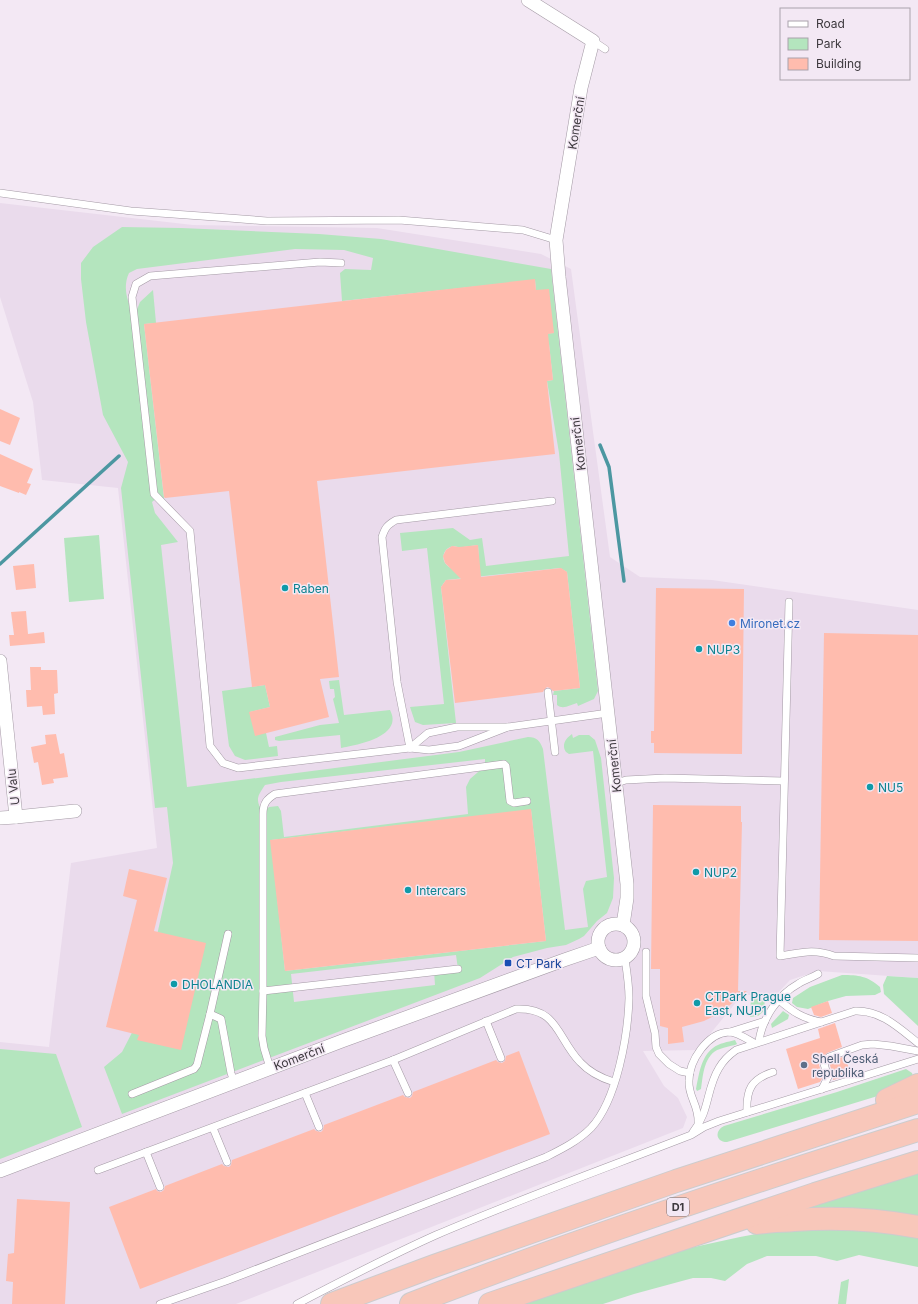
<svg xmlns="http://www.w3.org/2000/svg" width="918" height="1304" font-family="Inter,sans-serif">
  <rect width="100%" height="100%" fill="#f3e8f4"/>
  <path fill="#eadbec" d="M0 203 193 225 377 228 541 254 571 269 610 557 640 577 712 580 918 610V978L818 971 790 980 776 995H742L697 1050 643 1051 664 1086 678 1098 687 1117 683 1128 236 1304H0V1042L49 1047 71 863 157 848 118 488 42 480 33 402 0 297Z"/>
  <g fill="#b4e5be" fill-rule="evenodd">
    <path d="M122 227 181 228 319 234 381 239 551 269 598 691 594 699 578 706 577 703C570 705 563 710 557 705V695H553L554 691 580 688 567 572 560 568 446 580 441 587 456 723 423 725 415 722 410 707 444 704 427 548 402 551 400 533 453 528 470 540 482 538 486 566 569 556 559 453 547 381 553 380 549 344 541 334 554 333 536 290 535 280 342 301 340 273 345 269 371 270 373 258 344 250 295 249 137 269 129 273C122 288 128 302 134 317L140 302 153 290 156 323 144 324 164 498H157L152 502 155 513 178 542 161 545 187 787 459 752 528 737C537 737 540 741 543 749L565 930 588 927 583 889 586 881 607 877 593 751 569 754 566 752C561 745 566 738 572 734L573 738 579 735H589L595 740 601 758 614 878 613 898 607 913 597 921 584 936 579 939 566 945 547 948 513 957 480 978 122 1114 104 1067 122 1052 138 1021 173 863 167 807 155 808 121 488 128 462 103 415 86 322 81 279V263L93 247ZM478 545 479 560 465 561 451 568C435 560 447 539 462 549L463 547ZM485 759V766L470 779 466 787 468 814 284 837 281 811 278 806 269 807 263 813C256 800 256 798 265 785L281 782ZM531 810 546 941 285 971 271 840ZM456 955 458 969 434 971 435 985 294 1002 291 974Z"/>
    <path d="M99 535 104 599 69 602 64 538Z"/>
    <path d="M339 680 344 715 390 710C404 736 358 745 341 748L340 735 279 741 275 740V737L320 725 339 723 333 699 335 697 334 689H330L329 681Z"/>
    <path d="M265 685 270 707 250 712 266 733 269 747 277 746 278 756 245 760 235 756 229 746 222 691Z"/>
    <path d="M842 975C859 975 867 976 880 987L881 992 875 995 846 996 828 1001 808 1009 797 1007 792 1003 793 998 810 987Z"/>
    <path d="M887 976 918 978V1026L884 994 883 985Z"/>
    <path d="M751 998H765L764 1011 758 1016 750 1017Z"/>
    <path d="M783 1011 789 1015 788 1019 772 1028 771 1024Z"/>
    <path d="M735 1040 737 1044 735 1045C730 1046 725 1047 720 1049 704 1054 703 1075 701 1089L697 1091 696 1089C699 1074 701 1057 713 1048 719 1043 728 1042 735 1040Z"/>
    <path d="M0 1049 56 1054 82 1127 0 1159Z"/>
    <path d="M906 1069 912 1073 913 1076 881 1095 727 1142C716 1142 714 1131 724 1126L837 1092Z"/>
    <path d="M918 1173V1219L883 1212 810 1208 809 1205Z"/>
    <path d="M783 1229 867 1230 918 1238V1267L859 1255 837 1261 816 1256H767L747 1264 725 1281 711 1278H693L634 1294 603 1304H524L685 1249 740 1237Z"/>
    <path d="M849 1279 846 1304H838L841 1282Z"/>
  </g>
  <g fill="none" stroke-linecap="round" stroke-linejoin="round">
    <g stroke="#4c97a1" stroke-width="3.5">
      <path d="M600 445 609 467 624 581"/>
      <path d="M0 564 119 456"/>
    </g>
  </g>
  <g fill="#ffbcae">
    <path d="M535 279 536 290 549 289 554 333 548 334 553 380 547 381 555 454 317 481 339 677 320 679 329 717 255 736 249 712 270 707 265 685 252 687 229 491 165 498 164 497 144 324Z"/>
    <path d="M0 409 20 418 10 445 0 441Z"/>
    <path d="M0 454 33 469 27 483 31 484 26 495 19 492V493L0 486Z"/>
    <path d="M478 545 481 577 561 568 567 572 580 688 553 691 550 688 547 687 544 690 543 692 455 703 441 587 446 580 461 579 445 563 443 556 446 550 452 546 459 547Z"/>
    <path d="M34 564 36 588 16 590 13 566Z"/>
    <path d="M656 588 744 589 742 754 654 753V743H651V731H654Z"/>
    <path d="M26 611 28 634 44 632 45 643 10 646 9 635H14L11 612Z"/>
    <path d="M824 633 918 635V941L819 940Z"/>
    <path d="M30 667H41V670H57L58 693 54 694 55 714 43 715 42 706 27 707 26 690H31Z"/>
    <path d="M56 734 60 754 64 753 68 777 53 779 54 783 42 785 38 762 34 763 31 747 46 744 45 735Z"/>
    <path d="M653 805 741 806V822H742L738 991H747L720 1013 704 1021 682 1027 684 1042 668 1044V1028L660 1026V969H651Z"/>
    <path d="M531 809 546 941 285 971 270 840Z"/>
    <path d="M129 869 167 878 154 931 206 943 181 1050 137 1040 139 1035 106 1027 137 900 123 896Z"/>
    <path d="M828 1001 832 1013 821 1017 814 1015 811 1007Z"/>
    <path d="M835 1023 842 1047 827 1053 820 1061 819 1065 823 1077 820 1082 798 1089 786 1049 820 1038 818 1029Z"/>
    <path d="M519 1051 550 1134 140 1289 109 1207 156 1189 157 1191 161 1192 164 1190 165 1186 222 1164 224 1166 229 1167 231 1165 232 1160 314 1129 316 1131 321 1132 323 1130 324 1125 403 1095 405 1097 410 1098 412 1096 413 1092 496 1060 498 1062 502 1063 505 1061 506 1056Z"/>
    <path d="M845 1056 851 1075 833 1080V1076L830 1065 832 1061Z"/>
    <path d="M17 1199 70 1202 65 1304H12L13 1282 6 1281 8 1254 14 1253Z"/>
  </g>
  <g fill="none" stroke-linecap="round" stroke-linejoin="round">
    <defs>
      <g id="lane">
        <path d="M593 41 605 49"/>
        <path d="M0 193 131 211 229 218 267 221 399 220 523 230 556 240"/>
        <path d="M341 263 320 262 150 276 136 284 132 297 154 494 190 531 210 746 223 763 238 768 410 748 429 750 459 746 508 727"/>
        <path d="M789 602 780 956C800 953 813 948 834 956L918 958"/>
        <path d="M548 692 555 752"/>
        <path d="M410 748 397 682 382 537C385 528 387 525 396 520L552 501"/>
        <path d="M410 748 428 733 457 727H508L608 713"/>
        <path d="M616 783 626 780 665 778 784 781"/>
        <path d="M228 934 210 1014 221 1019 231 1073 234 1082"/>
        <path d="M646 952V996L655 1033 656 1047 659 1054 669 1064 680 1071 690 1073"/>
        <path d="M458 969 263 991V814C263 803 267 799 275 794L504 764 506 766 510 801 514 803 527 801"/>
        <path d="M263 991 262 1036 264 1048 270 1068"/>
        <path d="M779 1000C793 1012 802 1018 821 1022"/>
        <path d="M486 1021 501 1058"/>
        <path d="M730 1032 765 1021"/>
        <path d="M759 1041C762 1019 778 995 798 984 804 980 811 978 818 974"/>
        <path d="M393 1060 408 1093"/>
        <path d="M822 1089 828 1077 824 1064 829 1057 862 1045 873 1044 891 1046 918 1051"/>
        <path d="M305 1093 319 1127"/>
        <path d="M132 1094 194 1069 197 1065 210 1014"/>
        <path d="M747 1112C746 1090 751 1079 773 1072"/>
        <path d="M698 1122C699 1105 688 1097 689 1081 689 1061 707 1033 729 1032 737 1032 747 1039 754 1043"/>
        <path d="M213 1128 227 1162"/>
        <path d="M693 1132C710 1111 706 1089 719 1068 723 1061 729 1055 736 1050L855 1011C881 1010 899 1028 918 1043"/>
        <path d="M146 1152 160 1187"/>
        <path d="M98 1170 393 1060 516 1009C558 1007 557 1038 580 1062 590 1073 601 1078 614 1082"/>
        <path d="M160 1304 226 1281 546 1157C562 1149 578 1141 591 1128 617 1100 628 1035 629 998 629 985 627 972 625 959"/>
        <path d="M297 1304C343 1280 389 1256 436 1235 520 1199 606 1168 691 1135L704 1127 719 1121 918 1059"/>
      </g>
      <g id="street">
        <path d="M528 0 593 41 581 88 556 240 559 277 627 884V898L623 925"/>
        <path d="M0 661 16 817 0 818"/>
        <path d="M16 817 75 811"/>
        <circle cx="616" cy="942" r="18"/>
        <path d="M0 1171 342 1041 564 960 599 948"/>
      </g>
      <g id="highway">
        <path d="M887 1100 918 1085"/>
        <path d="M757 1223C770 1221 782 1221 794 1220 836 1217 877 1219 918 1227"/>
        <path d="M332 1304 434 1266 676 1181 918 1102"/>
        <path d="M411 1304C578 1239 748 1183 918 1130"/>
        <path d="M490 1304 815 1194 918 1162"/>
      </g>
    </defs>
    <use href="#lane" stroke="#a49aa5" stroke-width="8"/>
    <use href="#street" stroke="#a49aa5" stroke-width="14"/>
    <use href="#highway" stroke="#cdcccd" stroke-width="24"/>
    <use href="#lane" stroke="#fff" stroke-width="7"/>
    <use href="#street" stroke="#fff" stroke-width="13"/>
    <use href="#highway" stroke="#f8c7ba" stroke-width="22"/>
  </g>
  <g fill="#0f9aa8" stroke="#f3e8f4" stroke-width="1.5">
    <circle cx="285" cy="588" r="4"/>
    <circle cx="699" cy="649" r="4"/>
    <circle cx="870" cy="787" r="4"/>
    <circle cx="696" cy="872" r="4"/>
    <circle cx="408" cy="890" r="4"/>
    <circle cx="174" cy="984" r="4"/>
    <circle cx="697" cy="1003" r="4"/>
  </g>
  <circle fill="#3f7fe0" stroke="#f3e8f4" stroke-width="1.5" cx="732" cy="623" r="4"/>
  <rect fill="#1a4fb4" stroke="#f3e8f4" stroke-width="1.5" x="504" y="959" width="8" height="8" rx="2"/>
  <circle fill="#5c6f8a" stroke="#f3e8f4" stroke-width="1.5" cx="804" cy="1065" r="4"/>
  <g text-anchor="middle" dominant-baseline="central" stroke-width="3" stroke-linejoin="round" paint-order="stroke">
    <rect fill="#f3e8f4" stroke="#746e75" stroke-width="1" x="667" y="1198" width="22" height="18" rx="3"/>
    <g font-size="11" font-weight="bold" fill="#3d393e">
      <text x="678" y="1207">D1</text>
    </g>
    <g font-size="12" fill="#3d393e" stroke="#f3e8f4">
      <text transform="translate(576 123) rotate(-81)">Komerční</text>
      <text transform="translate(578 444) rotate(-97)">Komerční</text>
      <text transform="translate(614 766) rotate(-96)">Komerční</text>
      <text transform="translate(13 787) rotate(-96)">U Valu</text>
      <text transform="translate(299 1057) rotate(-21)">Komerční</text>
    </g>
    <g font-size="12" fill="#0d838f" stroke="#f3e8f4" text-anchor="start">
      <text x="293" y="588">Raben</text>
      <text x="707" y="649">NUP3</text>
      <text x="878" y="787">NU5</text>
      <text x="704" y="872">NUP2</text>
      <text x="416" y="890">Intercars</text>
      <text x="182" y="984">DHOLANDIA</text>
      <text x="705" y="996">CTPark Prague<tspan x="705" dy="14">East, NUP1</tspan></text>
    </g>
    <g font-size="12" fill="#366cbe" stroke="#f3e8f4" text-anchor="start">
      <text x="740" y="623">Mironet.cz</text>
    </g>
    <g font-size="12" fill="#164399" stroke="#f3e8f4" text-anchor="start">
      <text x="516" y="963">CT Park</text>
    </g>
    <g font-size="12" fill="#4e5e75" stroke="#f3e8f4" text-anchor="start">
      <text x="812" y="1058">Shell Česká<tspan x="812" dy="14">republika</tspan></text>
    </g>
  </g>
  <rect x="780" y="8" width="130" height="72" fill="#f3e8f4" stroke="#aaa2ab"/>
  <rect x="788" y="21" width="20" height="6" fill="#ffffff" stroke="#aaa2ab"/>
  <text x="816" y="28" font-size="12" fill="#3d393e">Road</text>
  <rect x="788" y="38" width="20" height="12" fill="#b4e5be" stroke="#aaa2ab"/>
  <text x="816" y="48" font-size="12" fill="#3d393e">Park</text>
  <rect x="788" y="58" width="20" height="12" fill="#ffbcae" stroke="#aaa2ab"/>
  <text x="816" y="68" font-size="12" fill="#3d393e">Building</text>
</svg>
